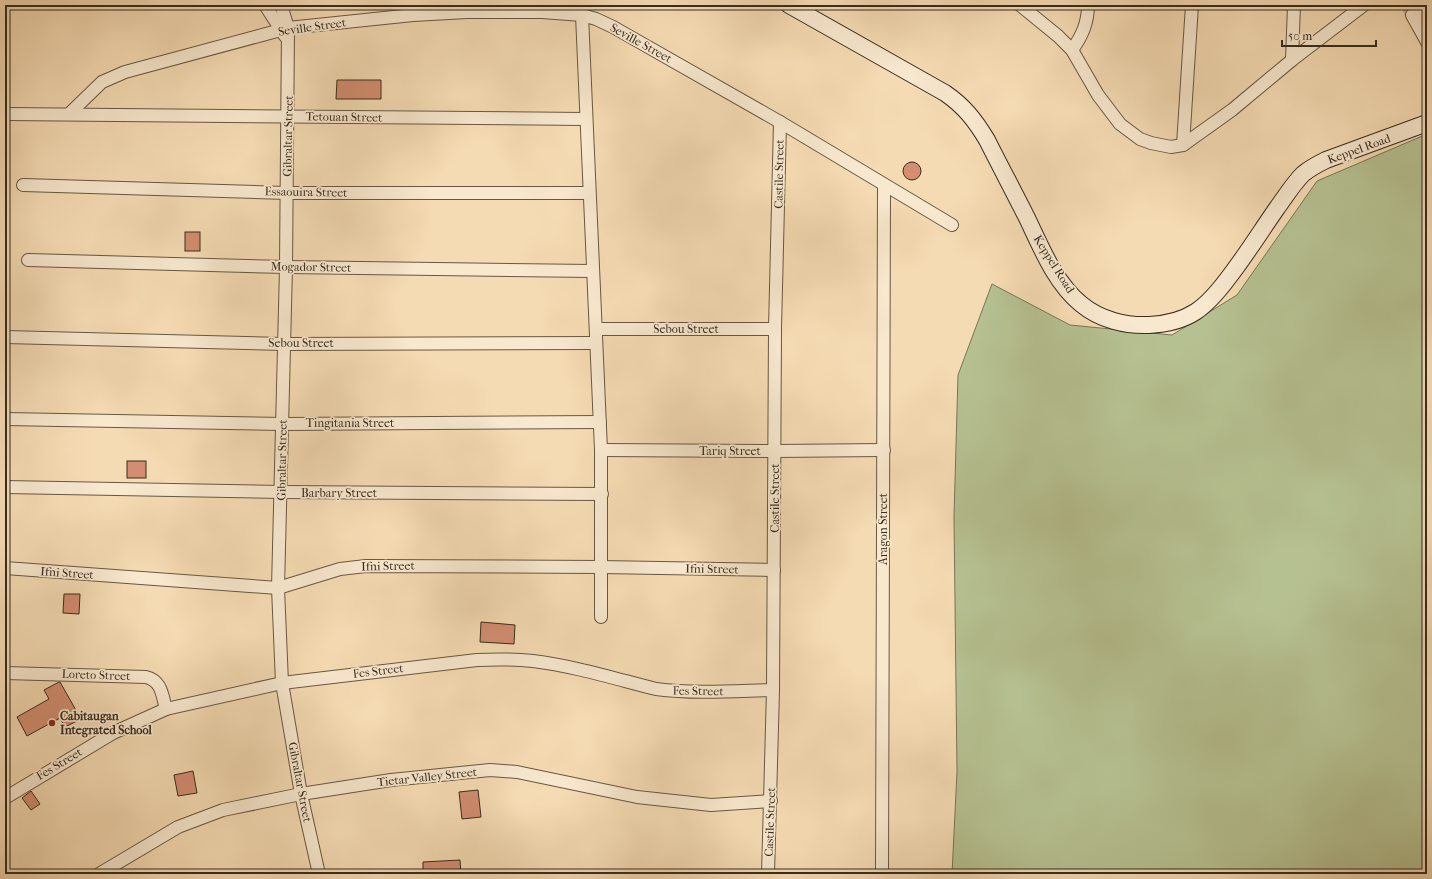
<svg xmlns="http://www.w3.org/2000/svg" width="1432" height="879" font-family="'IM FELL French Canon',serif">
  <rect width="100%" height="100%" fill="#f5dbb3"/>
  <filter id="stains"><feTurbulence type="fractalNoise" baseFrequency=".005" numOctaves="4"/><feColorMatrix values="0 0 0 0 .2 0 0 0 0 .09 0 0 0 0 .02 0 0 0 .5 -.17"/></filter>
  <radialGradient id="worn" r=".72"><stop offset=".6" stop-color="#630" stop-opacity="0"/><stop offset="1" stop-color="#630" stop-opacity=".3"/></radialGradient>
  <path fill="#b6c191" stroke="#767658" d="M1427 134V874H952L957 772 954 517 958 375 992 284 1070 325 1172 335 1237 295 1317 181Z"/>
  <g fill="#d38e71" stroke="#372c20">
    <path d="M337 80H381V99H336Z"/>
    <circle cx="912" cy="171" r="9"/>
    <rect x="185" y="232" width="15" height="19"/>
    <rect x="127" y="461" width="19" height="17"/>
    <path d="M64 594H80L79 614 63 613Z"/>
    <path d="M481 622 515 625 514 644 480 642Z"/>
    <path d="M59 682H60L81 719 65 727 60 718 27 736 17 717 49 699 44 690Z"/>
    <path d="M193 771 197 793 178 796 174 775Z"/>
    <path d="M478 790 481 817 462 819 459 792Z"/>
    <path d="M31 791 40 804 31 810 22 798Z"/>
    <path d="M460 860 461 874H423V862Z"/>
  </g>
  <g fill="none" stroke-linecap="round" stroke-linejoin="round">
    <path stroke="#cfb896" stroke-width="12" stroke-dasharray="12 6" stroke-linecap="butt" d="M1406 5 1412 15"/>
    <defs>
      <g id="street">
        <path d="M265 5 285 36"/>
        <path d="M281 5 288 28 286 267 278 588 282 683 301 794 319 874"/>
        <path d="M1020 5 1058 36 1072 50 1098 95 1120 124 1140 139 1151 143 1171 147 1183 145 1232 110 1292 60 1364 5"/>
        <path d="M1420 10 1427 20"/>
        <path d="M582 15 601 450V617"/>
        <path d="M1412 15 1427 42"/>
        <path d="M1072 50C1082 36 1088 23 1088 5"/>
        <path d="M1292 60 1294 5"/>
        <path d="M5 114 586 119"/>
        <path d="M69 114 102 82 125 72 288 28 413 15 467 12H542L582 15 596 19 613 27 780 122 952 225"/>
        <path d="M1183 145 1192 5"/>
        <path d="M23 185 287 193H589"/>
        <path d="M28 260 286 267 593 271"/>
        <path d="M596 329H775"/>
        <path d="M5 337 284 344 596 343"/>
        <path d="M5 419 283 424 600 422"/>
        <path d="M601 450 775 451 884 450"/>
        <path d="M5 487 282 492 602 494"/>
        <path d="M5 568 278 588 340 569 366 566 601 567 774 570"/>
        <path d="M5 673 146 677C162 681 162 695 166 709"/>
        <path d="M5 798 113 733 166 709 282 683 477 660C496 659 514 659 533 661 574 666 616 679 656 689 695 694 734 691 773 690"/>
        <path d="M99 874 178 827 223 810 301 794 391 780 490 770 517 772 637 797 711 805 771 801"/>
        <path d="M768 874 773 690 775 329 780 122"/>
        <path d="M882 874 884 185"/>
      </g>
      <path id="secondary" d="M789 5 945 93C964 106 975 120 987 140 1000 166 1014 192 1027 218 1041 247 1055 283 1081 304 1100 320 1126 326 1149 325 1189 323 1206 308 1229 277 1246 255 1261 231 1277 208 1285 197 1293 184 1303 174 1310 168 1318 164 1326 160L1427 123"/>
    </defs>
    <use href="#street" stroke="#665845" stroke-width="14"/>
    <use href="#secondary" stroke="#372c20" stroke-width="18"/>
    <use href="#street" stroke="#f8e8ce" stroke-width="12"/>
    <use href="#secondary" stroke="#f8e8ce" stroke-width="16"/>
  </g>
  <circle fill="#8f2418" stroke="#f8e8ce" stroke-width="1.5" cx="52" cy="723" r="4"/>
  <g text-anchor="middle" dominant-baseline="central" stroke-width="3.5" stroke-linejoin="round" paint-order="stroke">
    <g font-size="12" fill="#372c20" stroke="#f8e8ce">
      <text transform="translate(312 27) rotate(-8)">Seville Street</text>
      <text transform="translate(641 43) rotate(29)">Seville Street</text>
      <text transform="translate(344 117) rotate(1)">Tetouan Street</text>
      <text transform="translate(288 136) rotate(-89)">Gibraltar Street</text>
      <text transform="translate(1359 149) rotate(-20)">Keppel Road</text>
      <text transform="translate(779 174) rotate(-89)">Castile Street</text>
      <text transform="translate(306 192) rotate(1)">Essaouira Street</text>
      <text transform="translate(1054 264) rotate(58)">Keppel Road</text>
      <text transform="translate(311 267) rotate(1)">Mogador Street</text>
      <text x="686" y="329">Sebou Street</text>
      <text x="301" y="343">Sebou Street</text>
      <text x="350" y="423">Tingitania Street</text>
      <text x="730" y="451">Tariq Street</text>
      <text transform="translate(282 460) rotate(-89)">Gibraltar Street</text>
      <text x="339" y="493">Barbary Street</text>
      <text transform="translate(775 498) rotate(-90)">Castile Street</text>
      <text transform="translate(883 529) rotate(-90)">Aragon Street</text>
      <text transform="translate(388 566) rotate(-1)">Ifni Street</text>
      <text transform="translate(712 569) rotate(1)">Ifni Street</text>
      <text transform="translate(67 573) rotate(4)">Ifni Street</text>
      <text transform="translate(378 671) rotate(-7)">Fes Street</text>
      <text transform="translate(96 675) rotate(2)">Loreto Street</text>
      <text transform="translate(698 691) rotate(1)">Fes Street</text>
      <text transform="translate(59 764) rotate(-31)">Fes Street</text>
      <text transform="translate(427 777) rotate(-6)">Tietar Valley Street</text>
      <text transform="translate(300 782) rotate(79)">Gibraltar Street</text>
      <text transform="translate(770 822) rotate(-88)">Castile Street</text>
    </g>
    <g font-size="12" font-weight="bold" fill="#372c20" stroke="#f8e8ce" text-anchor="start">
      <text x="60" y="716">Cabitaugan<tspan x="60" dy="14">Integrated School</tspan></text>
    </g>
  </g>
  <rect width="1432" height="879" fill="none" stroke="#f5dbb3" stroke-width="20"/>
  <rect x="6" y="6" width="1420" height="867" fill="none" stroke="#372c20" stroke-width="2"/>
  <rect x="10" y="10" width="1412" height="859" fill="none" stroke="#372c20"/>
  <path d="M1282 40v6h94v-6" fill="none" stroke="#372c20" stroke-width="2"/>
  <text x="1288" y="40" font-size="12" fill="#372c20" stroke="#f8e8ce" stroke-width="3" paint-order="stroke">50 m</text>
  <rect width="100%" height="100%" filter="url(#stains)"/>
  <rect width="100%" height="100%" fill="url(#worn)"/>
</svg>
